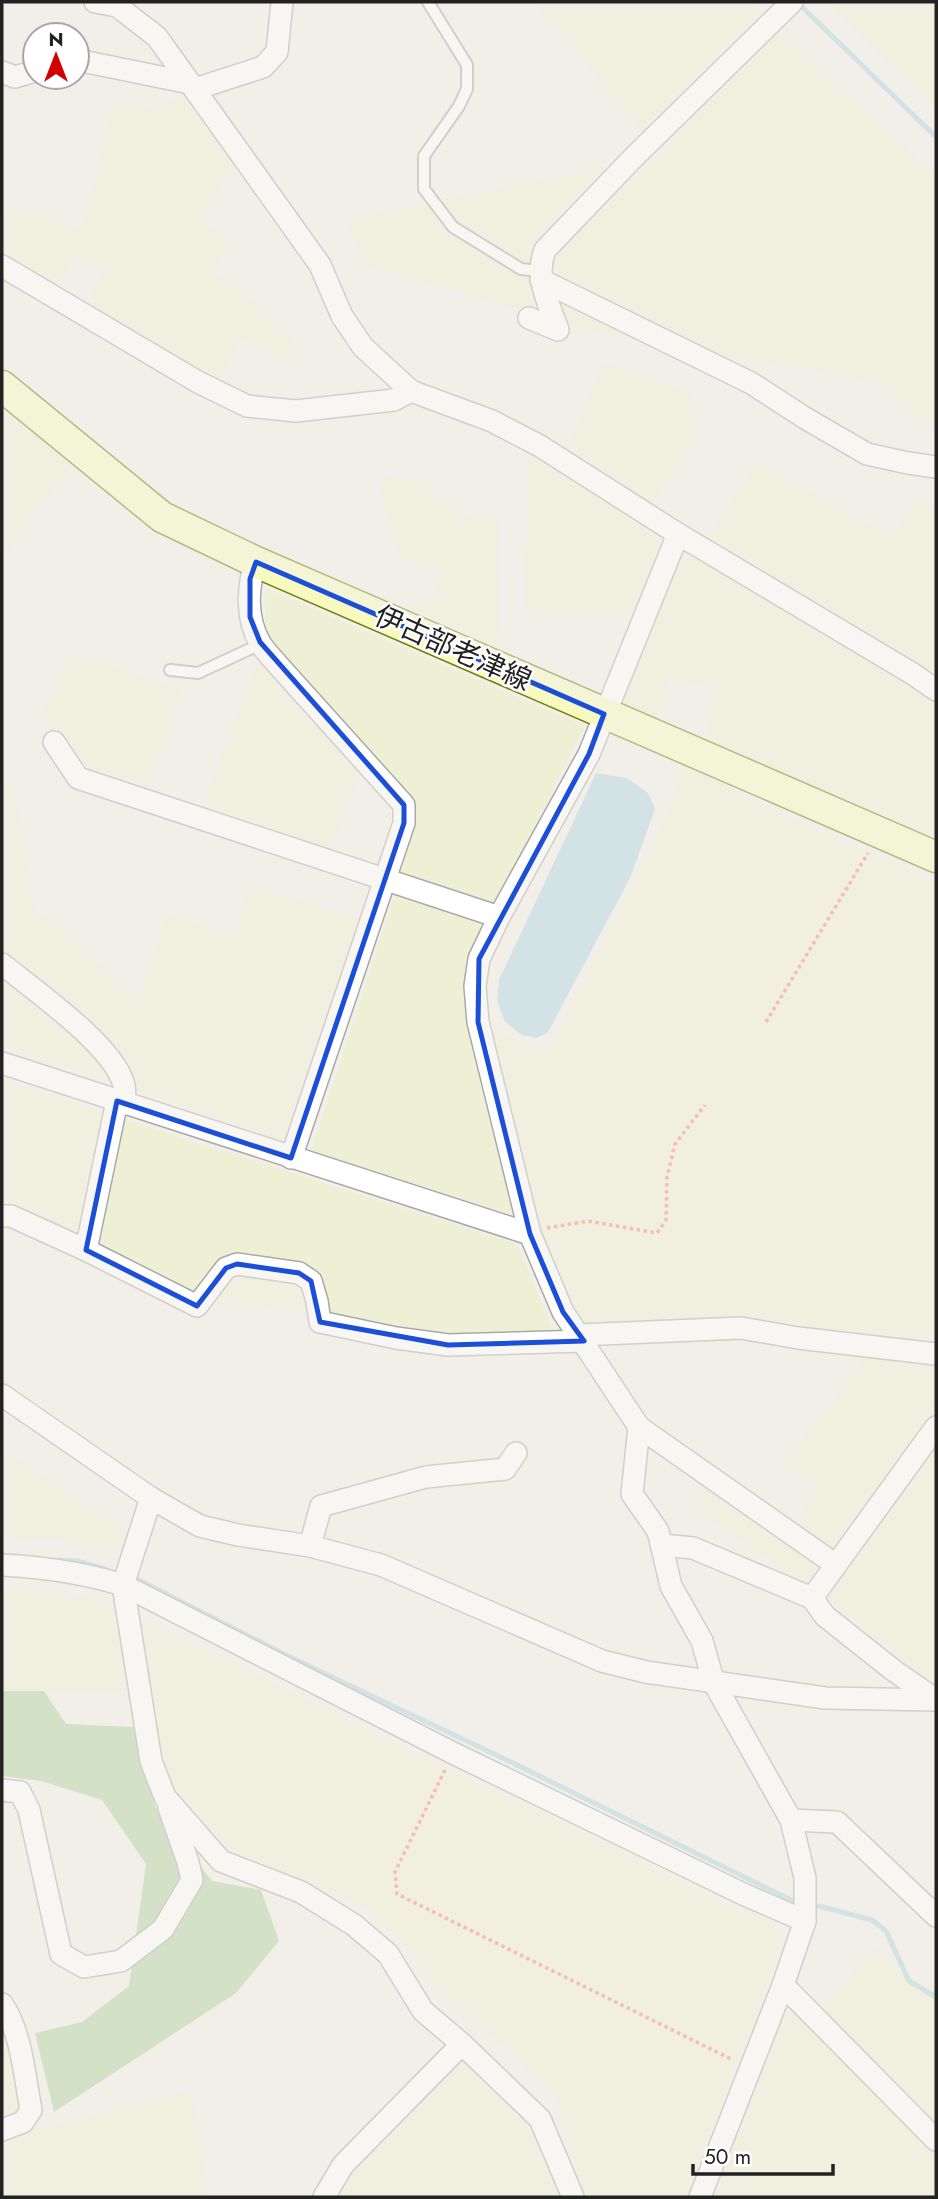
<svg xmlns="http://www.w3.org/2000/svg" width="938" height="2199" font-family="Jost,'Noto Sans JP',sans-serif">
  <rect width="100%" height="100%" fill="#f2efe9"/>
  <g fill="#eef0d5">
    <path d="M533 2H751L936 176V431L876 381 595 331 367 265 347 221 665 155Z"/>
    <path d="M831 2H936V109L830 5Z"/>
    <path d="M189 94 236 158 198 221 230 240 212 271 266 312 301 352 288 364 240 336 217 383 88 304 104 270 75 255 57 285 2 256V222L18 208 82 231 115 104 150 110Z"/>
    <path d="M604 363 690 394 696 439 650 505 707 540 758 462 891 538 919 501 936 512V848L707 745 717 685 668 679 655 723 622 708 656 614 525 612 529 453 560 471Z"/>
    <path d="M10 416 73 462 4 556 2 563V429Z"/>
    <path d="M377 475 423 483 462 517 499 522 498 626 511 668 405 621 408 603 434 602 442 574 400 556Z"/>
    <path d="M265 588 585 726 470 956 464 987 468 1024 515 1215 311 1151 395 894 417 809 272 646 266 628Z"/>
    <path d="M70 653 180 691 149 784 78 765 42 716Z"/>
    <path d="M259 660 360 774 328 853 200 814Z"/>
    <path d="M683 762 766 808 936 880V1680L908 1665 829 1598 694 1508 707 1485 785 1537 820 1489 783 1464 881 1340 772 1323 584 1325 542 1236 489 1029 547 1053 674 802Z"/>
    <path d="M2 782H13L32 906 139 999 168 916 235 937 250 887 358 918 289 1146 174 1103 2 1047Z"/>
    <path d="M2 1080 518 1245 554 1333 450 1339 191 1293 78 1233 9 1207 2 1208Z"/>
    <path d="M2 1454 12 1456 127 1531 126 1553 62 1539 2 1537Z"/>
    <path d="M2 1590 98 1599 786 1933 687 2197H586L556 2097 434 1981 371 1909 232 1850 169 1781 147 1691H2Z"/>
    <path d="M874 1948 909 1974 936 1985V2197H714L787 2009 807 2028Z"/>
    <path d="M2 2038 39 2131 191 2091 207 2197H2Z"/>
    <path d="M462 2062 526 2124 561 2197H339L350 2176Z"/>
  </g>
  <path fill="#add19e" d="M2 1691H44L66 1724 133 1727 155 1806 212 1881 261 1890 279 1941 236 1993 54 2112 35 2033 82 2022 129 1986 146 1864 102 1800 41 1781 2 1776Z"/>
  <path fill="#aad3df" d="M596 773 627 778 648 793 655 809 630 878 548 1032 537 1038 522 1035 505 1022 497 1000 499 980Z"/>
  <g fill="none" stroke-linecap="round" stroke-linejoin="round">
    <g stroke="#aad3df" stroke-width="5">
      <path d="M798 3 936 137"/>
      <path d="M56 1560 77 1561 105 1569"/>
      <path d="M137 1579 288 1656 511 1762 795 1902"/>
      <path d="M819 1906 872 1920 886 1931 909 1981 936 1997"/>
    </g>
    <defs>
      <g id="service">
        <path d="M428 2 467 65V89L459 106 424 156V189L453 227 521 269 540 271"/>
        <path d="M170 670 198 673 250 649 260 642"/>
      </g>
      <g id="minor">
        <path d="M95 2 117 6 157 37 320 265 342 316 363 347 411 391 492 421 540 446 678 534 913 674 936 690"/>
        <path d="M77 60 190 83"/>
        <path d="M2 72 15 77 35 71"/>
        <path d="M195 89 263 67 277 52 282 2"/>
        <path d="M2 266 198 382 247 406 296 411 394 400 411 391"/>
        <path d="M541 280 751 383 805 418 867 454 908 463 936 467"/>
        <path d="M529 318 558 330C549 304 534 277 545 250L633 158 792 2"/>
        <path d="M678 534 589 754 499 917 479 959 475 986 478 1022 530 1234 563 1312 639 1427 632 1494 658 1531 671 1586 702 1641 714 1683 791 1820 805 1878V1921L783 1985 700 2197"/>
        <path d="M256 562C247 587 246 619 260 643 265 651 272 658 278 665L404 805V823L291 1158"/>
        <path d="M54 742 78 778 499 917"/>
        <path d="M2 964C34 990 111 1044 123 1082 126 1088 124 1097 125 1104"/>
        <path d="M2 1063 530 1234"/>
        <path d="M2 1216H11L86 1250 197 1306 226 1268 237 1264 299 1273 311 1281 317 1301 320 1322 396 1338 448 1345 584 1341"/>
        <path d="M86 1250 117 1101"/>
        <path d="M579 1335 741 1328 798 1338 936 1354"/>
        <path d="M2 1395 151 1498 200 1526 238 1535 310 1546 381 1565 602 1661 646 1672 825 1698 935 1700"/>
        <path d="M639 1427 836 1565"/>
        <path d="M151 1498 123 1585 151 1761 165 1797 221 1861 301 1892 354 1925 388 1954 423 2011 462 2044 540 2119 573 2197"/>
        <path d="M662 1545 693 1548 812 1598"/>
        <path d="M310 1546 321 1506 426 1477 505 1469 516 1453"/>
        <path d="M2 1565C43 1567 84 1573 123 1585L453 1753 743 1894 805 1921"/>
        <path d="M936 1700 893 1670 825 1616 812 1598 936 1427"/>
        <path d="M2 1790 20 1792 29 1810 61 1954 84 1967 121 1961 163 1929 192 1880 188 1862 169 1808"/>
        <path d="M791 1820 837 1822 936 1916"/>
        <path d="M783 1985 936 2140"/>
        <path d="M2 2004C21 2030 25 2078 31 2110L23 2122 2 2130"/>
        <path d="M324 2197 343 2165 462 2044"/>
      </g>
      <path id="secondary" d="M2 386 162 517 256 562 936 857"/>
    </defs>
    <use href="#service" stroke="#a9a9a9" stroke-width="14"/>
    <use href="#minor" stroke="#a9a9a9" stroke-width="24"/>
    <use href="#secondary" stroke="#707d05" stroke-width="33"/>
    <g stroke="#fa8072" stroke-width="3.5" stroke-dasharray="3.5 3.5" stroke-linecap="butt">
      <path d="M766 1022 868 853"/>
      <path d="M547 1228 588 1221 657 1233 666 1220 667 1177 675 1144 705 1105"/>
      <path d="M445 1770 395 1872 397 1894 733 2060"/>
    </g>
    <use href="#service" stroke="#fff" stroke-width="10"/>
    <use href="#minor" stroke="#fff" stroke-width="21"/>
    <use href="#secondary" stroke="#f7fabf" stroke-width="30"/>
  </g>
  <path d="M0 0H938V2199H0ZM256 562 604 714 589 754 479 959 478 1022 530 1234 563 1312 584 1341 448 1345 320 1322 311 1281 299 1273 237 1264 226 1268 197 1306 86 1250 117 1101 291 1158 404 823V805L260 642 250 617V579Z" fill="#f2efe9" fill-opacity=".55" fill-rule="evenodd"/>
  <path fill="none" stroke="#1d4ed8" stroke-width="5" stroke-linejoin="round" d="M256 562 604 714 589 754 479 959 478 1022 530 1234 563 1312 584 1341 448 1345 320 1322 311 1281 299 1273 237 1264 226 1268 197 1306 86 1250 117 1101 291 1158 404 823V805L260 642 250 617V579Z"/>
  <g text-anchor="middle" dominant-baseline="central" stroke-width="5" stroke-linejoin="round" paint-order="stroke">
    <g font-size="28" fill="#222" stroke="#fff">
      <text transform="translate(453 648) rotate(24)">伊古部老津線</text>
    </g>
  </g>
  <rect width="938" height="2199" fill="none" stroke="#222222" stroke-width="7"/>
  <g transform="translate(56 56)"><circle r="33" fill="#ffffff" stroke="#a7a7a7" stroke-width="2"/>
  <path d="M0-5L12 26L0 18L-12 26Z" fill="#d40000"/>
  <text y="-10" font-size="19" font-weight="bold" text-anchor="middle" fill="#222222">N</text>
  </g>
  <path d="M693 2164v10h140v-10" fill="none" stroke="#222222" stroke-width="3.5"/>
  <text x="704" y="2164" font-size="21" fill="#222222" stroke="#ffffff" stroke-width="5" paint-order="stroke">50 m</text>
</svg>
